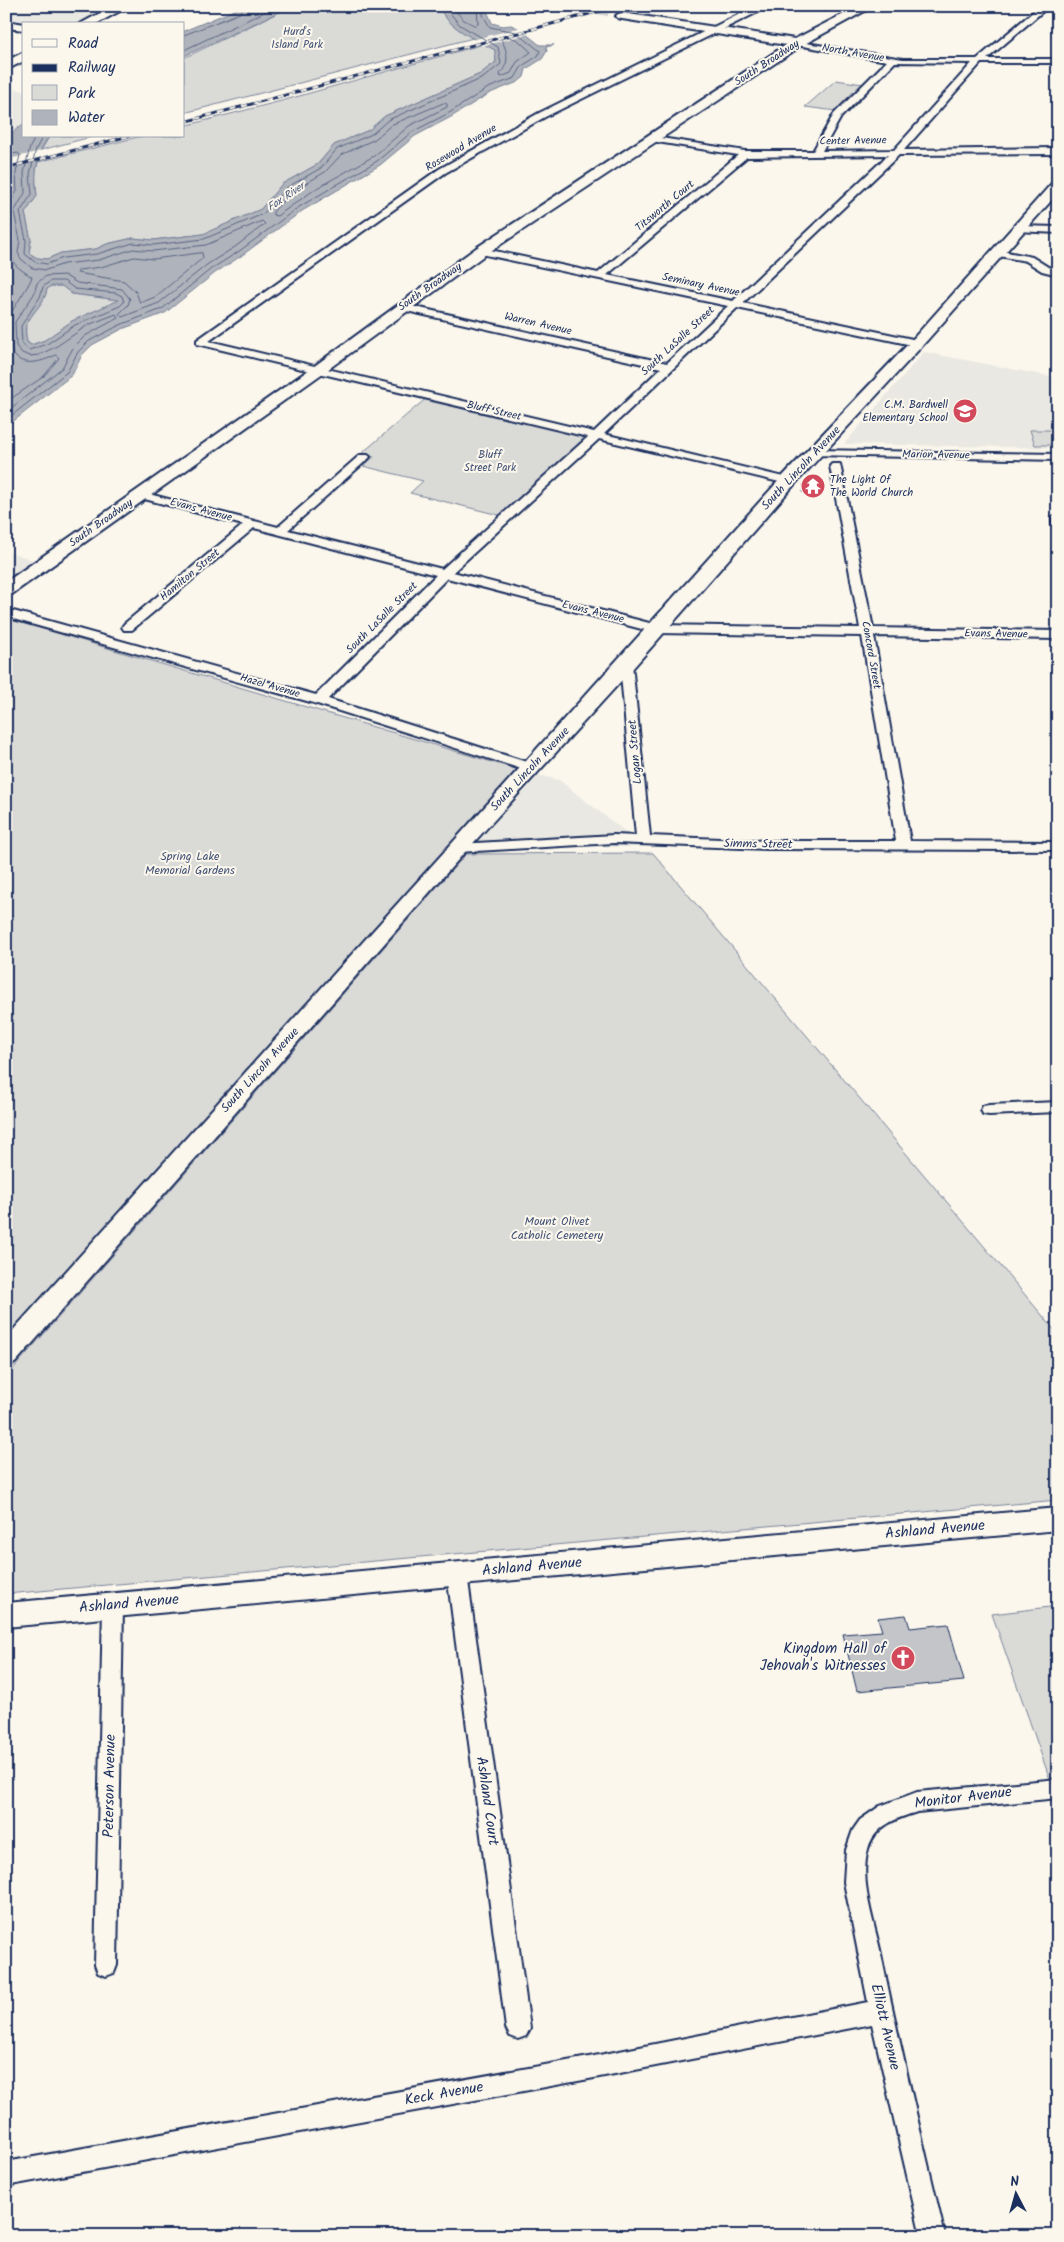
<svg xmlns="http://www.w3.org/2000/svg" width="1064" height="2242" font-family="Kalam,sans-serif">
  <rect width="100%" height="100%" fill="#fbf7ec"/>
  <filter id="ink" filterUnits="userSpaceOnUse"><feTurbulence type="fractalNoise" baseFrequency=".02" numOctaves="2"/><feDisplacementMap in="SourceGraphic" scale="10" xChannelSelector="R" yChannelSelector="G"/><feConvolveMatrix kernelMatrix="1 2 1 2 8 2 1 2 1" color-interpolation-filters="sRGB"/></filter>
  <g filter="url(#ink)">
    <g fill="#eae8e2">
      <path d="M6 6H126L82 24H26L6 20Z"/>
      <path d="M6 87 24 91V123L6 138Z"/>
      <path d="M924 352 1058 378V448L844 444Z"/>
      <path d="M6 551 37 561 6 583Z"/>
      <path d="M533 774 559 780 642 845V847L466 845Z"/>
    </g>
    <g fill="#dadad7" stroke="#7a849a">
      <path d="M292 6H439C444 21 460 31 473 38L184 113V58Z"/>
      <path d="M484 44 495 50 496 62 480 74 385 116 369 130 334 145 318 164 282 184 261 209 204 234 153 240 133 238 107 244 96 249 61 253 47 259 37 258 29 253 31 240 25 213 37 196 35 175 38 162 142 136H184V126L285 100Z"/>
      <path d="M836 80 863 84 836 111 805 107Z"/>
      <path d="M50 136H95L41 150Z"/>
      <path d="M51 286H62L72 294 119 300 72 321 45 340 31 345 27 342C26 337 25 331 26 326 31 312 45 304 47 289Z"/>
      <path d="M429 396 597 435 507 517 410 493 423 481 363 466 374 457 362 453Z"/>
      <path d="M1030 430H1058V445H1035Z"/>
      <path d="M6 618 519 770 6 1342Z"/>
      <path d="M653 853 1058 1334V1500L6 1594V1377L466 854Z"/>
      <path d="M1058 1606V1788H1053L992 1614Z"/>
    </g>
    <g fill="#afb3bb" stroke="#747e96" fill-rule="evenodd">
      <path d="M244 6H292L184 56V31Z"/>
      <path d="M439 6H489L487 11 492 23 503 26 511 25 529 33 526 34 540 45H554L546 47 547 51 542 59 526 69 524 77 518 82 490 93 451 117 415 136 380 165 302 211 241 256 215 273 165 313 122 329 92 345 82 355 72 375 6 427V138L24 123V136H49C36 155 34 174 37 196L25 213 31 240 29 253 37 258 47 259 61 253 96 249 107 244 133 238 153 240 203 234 261 209 282 184 318 164 334 145 369 130 385 116 480 74 496 62 495 50C476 40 446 27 439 6ZM51 286H62L72 294 119 300 72 321 45 340 31 345 27 342C26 337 25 331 26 326 31 312 45 304 47 289Z"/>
    </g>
    <g fill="#fbf7ec">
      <path d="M522 27 532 33 482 46 472 40Z"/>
      <path d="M44 150 41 159 6 169V160Z"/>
    </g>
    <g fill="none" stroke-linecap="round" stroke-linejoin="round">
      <g stroke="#566483" stroke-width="1">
        <path d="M451 6 464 20 476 26 478 24 477 6"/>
        <path d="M184 35 240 13 244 6"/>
        <path d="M510 37 518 40 531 52 517 62 511 73 501 77 500 74C510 62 508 52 501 39Z"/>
        <path d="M184 50 277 6"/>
        <path d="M444 103 447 104V107L409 126 374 156 317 188 277 216 273 215V212L290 193 325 172 341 155 375 139 391 125Z"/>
        <path d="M43 136 36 149 30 174 32 194 20 212 26 240 25 254 35 262 47 264 63 258 97 254 133 243 153 245 204 239 263 214 286 188 321 168 337 149 372 134 388 120 483 78 501 64 498 47 460 25 444 6"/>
        <path d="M6 155 18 153 20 155 16 173 17 191 6 211"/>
        <path d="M6 215C8 223 11 231 12 238 15 265 6 260 32 277 27 290 10 311 8 321 7 326 8 332 9 337 10 368 34 366 56 355L59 358 43 377 6 402"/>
        <path d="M202 253 203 258 155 297 140 303 136 292 124 281 77 273 79 270 101 267 134 257 153 259Z"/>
        <path d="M51 281H64L75 289 116 293 122 296 124 302 120 306 75 325 47 344 29 350 22 344 21 326 40 297 43 287Z"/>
        <path d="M6 412 62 368 73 348 85 336 118 318 116 314 88 325 57 346 39 355 30 356 22 353 16 346 15 322 34 294 37 283 46 276 64 275 77 283 122 289 130 299 128 305 119 314 122 317 159 303 208 264 235 247 265 224 262 221 206 245 153 251 133 249 99 260 64 264 46 270 32 268 20 258 18 252 20 240 14 212 25 193 24 173 30 147 36 136"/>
        <path d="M6 420 67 372 78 352 89 341 120 325 162 309 211 269 238 252 299 207 377 161 412 132 449 113 488 88 515 78 522 66 538 56 540 51 516 32 490 27 483 15 484 6"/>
      </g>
    </g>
    <g fill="#c3c5c9" stroke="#1b2f5e">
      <path d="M811 477 821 479 823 490 819 496 802 492 805 487 803 485Z"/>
      <path d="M906 1615 910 1628 948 1624 964 1681 857 1691 843 1634 882 1631 878 1618Z"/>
    </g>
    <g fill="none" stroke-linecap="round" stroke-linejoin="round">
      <path stroke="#cecfd0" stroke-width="12" stroke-dasharray="12 6" stroke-linecap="butt" d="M597 8 633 14"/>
      <defs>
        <g id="street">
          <path d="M1040 6H1049L987 59H1058V63H981L904 150 1058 148V154L899 155 743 303 917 340 921 341V345L917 346 737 308 604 434 792 479 794 481 792 483 788 484 599 439 453 572 657 625 860 628 830 466 832 464H840L873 628 1058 631V639L874 636 910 841 1058 842V850L767 849 614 843 458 852 451 848 458 844 614 835 636 836 620 664 626 660 632 664 650 836 767 841H896L862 636 657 633 447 578 328 699 536 765 538 768 536 771 531 772 314 703 6 617V609L316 695 436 575 254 528 132 630H124L122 627 124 624 243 525 137 497 135 495 137 493 141 492 278 527 360 455H368L370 457 368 459 288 530 442 569 588 437 197 344V340L439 169 539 113 752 8H758V12L545 117 445 173 209 341 594 432 661 368 402 310 397 307 402 304 667 363 728 306 481 254 476 251 481 248 598 273 738 155 651 141 648 140V136L745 151H813L834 114 887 61 797 45H794V41L903 59H977ZM895 62 972 63 894 150 822 151 841 117ZM888 155 733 301 607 275 747 157Z"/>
          <path d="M1019 226 1058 227V233L1016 231V227Z"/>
          <path d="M997 250 1032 257 1048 267 1058 269V275L1042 271 1026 261 994 255V251Z"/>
          <path d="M815 450 1058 454V460L811 455 809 453 811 451Z"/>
          <path d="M1058 514V527L1052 524V517Z"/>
          <path d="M1058 1102V1112L989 1115 983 1114 981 1110 983 1106 989 1105Z"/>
          <path d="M457 1566 464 1568 467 1574 530 2028 526 2036 518 2039 510 2036 506 2028 447 1574 450 1568Z"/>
          <path d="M113 1598 120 1600 123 1606 117 1965 114 1973 106 1976 98 1973 95 1965 103 1606 106 1600Z"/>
          <path d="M1058 1779V1798L917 1812C897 1818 874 1826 868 1849 859 1882 874 1921 881 1954 900 2048 923 2142 945 2236H921L872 2024 589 2079 6 2186V2162L589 2057 868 2002 844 1882 846 1850 853 1830 860 1820 880 1806 917 1792Z"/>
        </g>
        <g id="secondary">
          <path d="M113 6H129L96 24H80Z"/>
          <path d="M569 6H588L595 10 589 13Z"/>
          <path d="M859 6H874L801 46 486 254 323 373 12 594 6 595V582L313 367 476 248 786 45 622 19 618 18 616 16 618 14 622 13 795 39Z"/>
          <path d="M6 21 25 24 24 30 6 28Z"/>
          <path d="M24 52V61L6 70V61Z"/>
          <path d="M1058 181V193L922 346 794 485 633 668 465 852 15 1363 6 1366V1338L782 477 912 340 1053 182Z"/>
          <path d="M1058 1508V1530L6 1627V1603Z"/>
        </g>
      </defs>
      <use href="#street" stroke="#1b2f5e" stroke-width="4"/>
      <use href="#secondary" stroke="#1b2f5e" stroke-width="4"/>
      <use href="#street" fill="#fbf7ec" fill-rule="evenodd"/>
      <use href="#secondary" fill="#fbf7ec" fill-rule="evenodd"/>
      <defs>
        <g id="rail">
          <path d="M184 122 619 6"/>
          <path d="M6 168 129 136"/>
        </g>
      </defs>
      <use href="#rail" stroke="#1b2f5e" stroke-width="3"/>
      <use href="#rail" stroke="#fbf7ec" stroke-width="2" stroke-dasharray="6" stroke-linecap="butt"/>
    </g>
  </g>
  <defs>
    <symbol id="school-disc" viewBox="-11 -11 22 22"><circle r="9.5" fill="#d1495b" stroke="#fbf7ec"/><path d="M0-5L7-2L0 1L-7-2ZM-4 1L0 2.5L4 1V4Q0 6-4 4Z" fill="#fff"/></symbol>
    <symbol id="temple-disc" viewBox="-11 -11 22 22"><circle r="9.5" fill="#d1495b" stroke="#fbf7ec"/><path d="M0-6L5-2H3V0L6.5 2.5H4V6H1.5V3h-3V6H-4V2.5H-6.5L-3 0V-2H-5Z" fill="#fff"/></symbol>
    <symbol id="church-disc" viewBox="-11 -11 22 22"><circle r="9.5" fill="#d1495b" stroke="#fbf7ec"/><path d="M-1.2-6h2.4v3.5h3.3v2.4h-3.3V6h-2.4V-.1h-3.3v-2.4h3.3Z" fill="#fff"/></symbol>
  </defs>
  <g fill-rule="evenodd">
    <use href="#school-disc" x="951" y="397" width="28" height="28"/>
    <use href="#temple-disc" x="799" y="472" width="28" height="28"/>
    <use href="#church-disc" x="889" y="1644" width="28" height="28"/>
  </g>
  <g text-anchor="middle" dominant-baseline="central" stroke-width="4" stroke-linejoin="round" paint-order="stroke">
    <g font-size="11" fill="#415176" stroke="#fbf7ec">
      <text x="297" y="32">Hurd's<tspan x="297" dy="13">Island Park</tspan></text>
      <text x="490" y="455">Bluff<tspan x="490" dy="13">Street Park</tspan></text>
    </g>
    <g font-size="11" fill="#1b2f5e" stroke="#fbf7ec">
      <text transform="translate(853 53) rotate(10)">North Avenue</text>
      <text transform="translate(767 63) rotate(-33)">South Broadway</text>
      <text transform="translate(853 141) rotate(-1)">Center Avenue</text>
      <text transform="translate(461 148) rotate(-31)">Rosewood Avenue</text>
      <text transform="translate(665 206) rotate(-40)">Titsworth Court</text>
      <text transform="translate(701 285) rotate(12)">Seminary Avenue</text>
      <text transform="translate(430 287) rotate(-35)">South Broadway</text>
      <text transform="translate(538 324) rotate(13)">Warren Avenue</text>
      <text transform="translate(678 341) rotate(-43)">South LaSalle Street</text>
      <text transform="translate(494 411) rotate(13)">Bluff Street</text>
      <text transform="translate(936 455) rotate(1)">Marion Avenue</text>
      <text transform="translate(201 510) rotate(15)">Evans Avenue</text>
      <text transform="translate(101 523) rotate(-35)">South Broadway</text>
      <text transform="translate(190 575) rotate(-40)">Hamilton Street</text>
      <text transform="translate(593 612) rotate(14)">Evans Avenue</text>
      <text transform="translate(382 618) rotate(-45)">South LaSalle Street</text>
      <text transform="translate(996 634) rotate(1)">Evans Avenue</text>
      <text transform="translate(871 655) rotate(80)">Concord Street</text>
      <text transform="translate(270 686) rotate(16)">Hazel Avenue</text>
    </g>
    <g font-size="11" font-style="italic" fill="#47577a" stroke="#fbf7ec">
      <text transform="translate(286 197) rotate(-34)">Fox River</text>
    </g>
    <g font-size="11" fill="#1b2f5e" stroke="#fbf7ec" text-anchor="end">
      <text x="948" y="405">C.M. Bardwell<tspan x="948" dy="13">Elementary School</tspan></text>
      <text x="830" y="480" text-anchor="start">The Light Of<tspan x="830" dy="13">The World Church</tspan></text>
    </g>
    <g font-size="12" fill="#1b2f5e" stroke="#fbf7ec">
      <text transform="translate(801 468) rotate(-47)">South Lincoln Avenue</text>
      <text transform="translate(635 752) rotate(-95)">Logan Street</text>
      <text transform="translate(530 769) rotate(-47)">South Lincoln Avenue</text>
      <text transform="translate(758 844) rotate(1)">Simms Street</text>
      <text transform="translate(260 1070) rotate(-48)">South Lincoln Avenue</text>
    </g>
    <g font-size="12" fill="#415176" stroke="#fbf7ec">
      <text x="190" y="856">Spring Lake<tspan x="190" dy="14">Memorial Gardens</tspan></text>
      <text x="557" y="1221">Mount Olivet<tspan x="557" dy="14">Catholic Cemetery</tspan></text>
    </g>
    <g font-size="15" fill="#1b2f5e" stroke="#fbf7ec">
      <text transform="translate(935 1530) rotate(-5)">Ashland Avenue</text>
      <text transform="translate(532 1567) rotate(-5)">Ashland Avenue</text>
      <text transform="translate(129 1604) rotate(-5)">Ashland Avenue</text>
      <text transform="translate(110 1786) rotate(-89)">Peterson Avenue</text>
      <text transform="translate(963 1798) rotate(-7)">Monitor Avenue</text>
      <text transform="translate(487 1801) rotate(82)">Ashland Court</text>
      <text transform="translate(885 2027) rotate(77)">Elliott Avenue</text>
      <text transform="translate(444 2094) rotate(-10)">Keck Avenue</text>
    </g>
    <g font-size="15" fill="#1b2f5e" stroke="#fbf7ec" text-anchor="end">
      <text x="886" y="1649">Kingdom Hall of<tspan x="886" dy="17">Jehovah's Witnesses</tspan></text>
    </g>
  </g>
  <rect width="1064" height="2242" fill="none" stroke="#fbf7ec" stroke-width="25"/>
  <rect x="12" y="12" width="1039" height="2217" fill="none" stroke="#1b2f5e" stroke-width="2" filter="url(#ink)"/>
  <rect x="22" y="22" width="162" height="115" fill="#fbf7ec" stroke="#a1a7b3"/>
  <rect x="32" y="39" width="25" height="8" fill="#fbf7ec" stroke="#a1a7b3"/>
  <text x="68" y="48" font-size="15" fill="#1b2f5e">Road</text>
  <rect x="32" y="64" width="25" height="8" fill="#1b2f5e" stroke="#a1a7b3"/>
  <text x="68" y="72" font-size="15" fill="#1b2f5e">Railway</text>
  <rect x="32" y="85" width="25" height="15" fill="#dadad7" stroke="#a1a7b3"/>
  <text x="68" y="98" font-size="15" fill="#1b2f5e">Park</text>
  <rect x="32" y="110" width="25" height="15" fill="#afb3bb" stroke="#a1a7b3"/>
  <text x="68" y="122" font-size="15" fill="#1b2f5e">Water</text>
  <g transform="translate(1016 2194) rotate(354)" stroke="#fbf7ec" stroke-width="4" paint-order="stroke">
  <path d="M0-4L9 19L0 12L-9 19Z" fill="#1b2f5e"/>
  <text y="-8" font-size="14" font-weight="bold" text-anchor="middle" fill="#1b2f5e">N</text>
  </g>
</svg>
